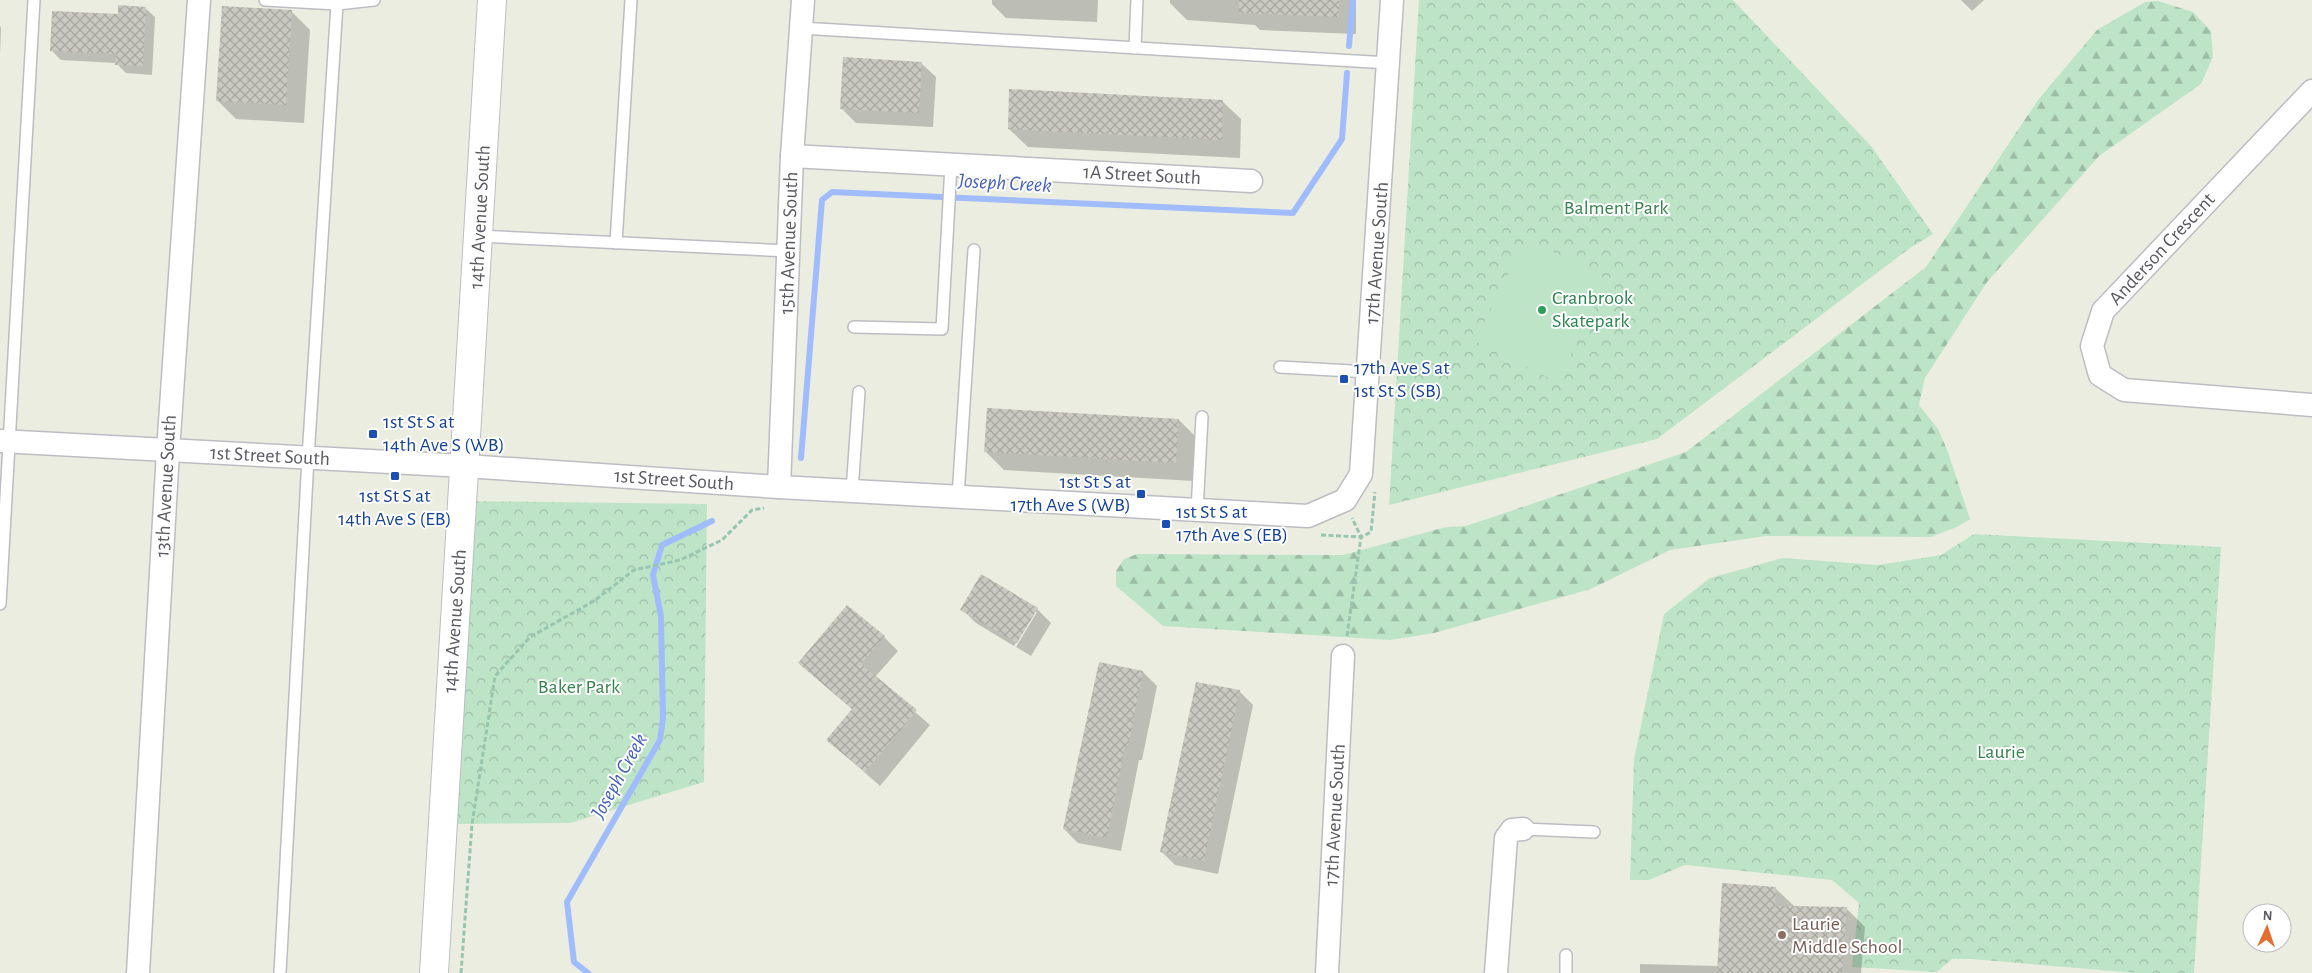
<svg xmlns="http://www.w3.org/2000/svg" width="2312" height="973" font-family="'Alegreya Sans',sans-serif">
  <defs>
    <pattern id="forest-firs" width="22" height="20" patternUnits="userSpaceOnUse" patternTransform="scale(1.25)"><rect width="22" height="20" fill="#bee4c8"/><path d="M5 1l3.5 6h-7zM16 11l3.5 6h-7z" fill="#9dbca6"/></pattern>
    <pattern id="park-crowns" width="20" height="18" patternUnits="userSpaceOnUse" patternTransform="scale(1.25)"><rect width="20" height="18" fill="#bee4c8"/><path d="M2 6a3 3 0 1 1 6 0M12 15a3 3 0 1 1 6 0" fill="none" stroke="#9dbca6"/></pattern>
    <pattern id="building-cross-hatch" width="8" height="8" patternUnits="userSpaceOnUse" patternTransform="scale(1.25)"><rect width="8" height="8" fill="#cac9c1"/><path d="M0 0l8 8M0 8l8-8" fill="none" stroke="#a7a6a0"/></pattern>
  </defs>
  <rect width="100%" height="100%" fill="#ecede1"/>
  <path fill="url(#forest-firs)" d="M2158 1 2193 12 2211 31 2213 57 2201 84 2099 156 1987 282 1925 378 1919 405 1938 429 1948 452 1970 519 1957 527 1931 537 1766 536 1670 550 1591 589 1434 633 1390 640 1163 626 1116 586V571L1124 559 1137 554 1343 555 1446 527 1466 526 1686 452 1926 267 2038 100 2097 30 2145 2Z"/>
  <g fill="url(#park-crowns)">
    <path d="M1419 0H1733L1871 146 1933 234 1910 248 1657 439 1389 505Z"/>
    <path d="M457 501 707 504 704 782 570 823 449 824Z"/>
    <path d="M1974 534 2221 547 2194 973H2136L1971 959H1952L1937 972 1852 967 1859 903 1832 880 1685 865 1649 880H1630L1634 759 1664 614 1710 578 1783 558 1878 565 1941 555Z"/>
  </g>
  <path fill="#bee4c8" d="M1526 238 1608 280 1557 382 1475 341Z"/>
  <g fill="#0003">
    <path d="M992 0H1098L1097 22 1006 18 992 4Z"/>
    <path d="M1170 0H1356V34L1260 30 1255 25 1187 20 1170 3Z"/>
    <path d="M1961 0H1984L1972 11Z"/>
    <path d="M145 8 155 17 152 75 126 73 116 63 61 60 51 50 119 16Z"/>
    <path d="M291 11 310 30 304 123 236 119 217 100Z"/>
    <path d="M0 26 1 28 0 55Z"/>
    <path d="M921 63 936 77 933 127 856 123 842 109Z"/>
    <path d="M1222 101 1241 119 1240 158 1028 147 1009 129Z"/>
    <path d="M1179 420 1197 438 1194 481 1004 470 985 451Z"/>
    <path d="M962 609H1037L1051 623 1031 656 1016 647 1037 612H1035L1014 646 976 623Z"/>
    <path d="M884 637 898 651 875 677 930 725 880 786 828 740 853 710 800 663Z"/>
    <path d="M1100 664 1143 672 1157 686 1142 760H1139L1121 851 1078 843 1064 829Z"/>
    <path d="M1239 691 1253 705 1218 874 1175 865 1161 851Z"/>
    <path d="M1775 888 1794 906 1846 908 1865 927 1861 973H1640V964L1718 966Z"/>
  </g>
  <g fill="none" stroke-linecap="round" stroke-linejoin="round">
    <g stroke="#a1bcfd" stroke-width="6">
      <path d="M1349 46 1353 0"/>
      <path d="M801 458 822 200 832 192 1293 213 1342 139 1347 73"/>
      <path d="M588 973 574 962 567 902 660 740 663 719 661 616 653 575 662 545 712 521"/>
    </g>
  </g>
  <g fill="url(#building-cross-hatch)">
    <path d="M1239 0H1339V17L1238 13Z"/>
    <path d="M118 5 146 7 143 66 115 65 116 54 50 51 52 11 118 14Z"/>
    <path d="M222 6 292 10 286 105 216 101Z"/>
    <path d="M843 57 922 62 919 113 840 109Z"/>
    <path d="M1009 89 1223 100 1222 140 1008 129Z"/>
    <path d="M987 408 1179 419 1176 463 984 452Z"/>
    <path d="M981 574 1038 608 1017 643 960 610Z"/>
    <path d="M847 605 885 636 861 664 917 710 865 772 826 740 852 709 798 663Z"/>
    <path d="M1099 662 1143 671 1128 747 1125 746 1107 838 1063 829Z"/>
    <path d="M1196 682 1240 690 1204 861 1160 852Z"/>
    <path d="M1722 883 1776 887 1775 906 1847 907 1842 973H1717Z"/>
  </g>
  <g fill="none" stroke-linecap="round" stroke-linejoin="round">
    <defs>
      <g id="service">
        <path d="M265 0 337 4 374 0"/>
        <path d="M801 28 1389 63"/>
        <path d="M1135 48 1137 0"/>
        <path d="M478 236 789 251"/>
        <path d="M616 243 631 0"/>
        <path d="M854 327 942 329 951 165"/>
        <path d="M1280 367 1369 372"/>
        <path d="M852 491 859 392"/>
        <path d="M958 497 974 250"/>
        <path d="M1197 511 1202 417"/>
        <path d="M0 604 34 0"/>
        <path d="M1523 829 1594 832"/>
        <path d="M280 973 308 458 337 4"/>
        <path d="M1566 973V955"/>
      </g>
      <g id="minor">
        <path d="M2312 91 2103 311 2092 346 2100 375 2124 390 2312 405"/>
        <path d="M792 156 1251 181"/>
        <path d="M0 441 465 466 779 487 1308 516 1345 500 1361 474 1392 0"/>
        <path d="M779 487 792 156 803 0"/>
        <path d="M138 973 168 451 199 0"/>
        <path d="M1327 973 1343 656"/>
        <path d="M1496 973 1506 838 1512 830 1523 829"/>
      </g>
      <path id="tertiary" d="M434 973 492 0"/>
    </defs>
    <use href="#service" stroke="#bcbdc3" stroke-width="14"/>
    <use href="#minor" stroke="#bcbdc3" stroke-width="25"/>
    <use href="#tertiary" stroke="#bcbdc3" stroke-width="30"/>
    <g stroke="#97c5b0" stroke-width="3" stroke-dasharray="5 2.5" stroke-linecap="butt">
      <path d="M1321 535 1361 537 1371 532 1375 492"/>
      <path d="M1347 636 1361 537 1352 518"/>
      <path d="M461 973 472 824 495 676 530 637 594 601 634 570 680 560 722 540 752 510 764 508"/>
    </g>
    <use href="#service" stroke="#fff" stroke-width="11"/>
    <use href="#minor" stroke="#fff" stroke-width="22"/>
    <use href="#tertiary" stroke="#fff" stroke-width="28"/>
  </g>
  <circle fill="#2e9e5b" stroke="#fff" stroke-width="2" cx="1542" cy="310" r="5"/>
  <g fill="#1a4fb4" stroke="#fff" stroke-width="2">
    <rect x="1339" y="374" width="10" height="10" rx="2.5"/>
    <rect x="368" y="429" width="10" height="10" rx="2.5"/>
    <rect x="390" y="471" width="10" height="10" rx="2.5"/>
    <rect x="1136" y="489" width="10" height="10" rx="2.5"/>
    <rect x="1161" y="519" width="10" height="10" rx="2.5"/>
  </g>
  <circle fill="#8d6e63" stroke="#fff" stroke-width="2" cx="1782" cy="935" r="5"/>
  <g text-anchor="middle" dominant-baseline="central" stroke-width="4" stroke-linejoin="round" paint-order="stroke">
    <g font-size="20" fill="#5a5b62" stroke="#fff">
      <text transform="translate(1142 175) rotate(3)">1A Street South</text>
      <text transform="translate(480 217) rotate(-87)">14th Avenue South</text>
      <text transform="translate(789 243) rotate(-88)">15th Avenue South</text>
      <text transform="translate(2162 249) rotate(-47)">Anderson Crescent</text>
      <text transform="translate(1377 253) rotate(-86)">17th Avenue South</text>
      <text transform="translate(270 456) rotate(3)">1st Street South</text>
      <text transform="translate(674 480) rotate(4)">1st Street South</text>
      <text transform="translate(166 486) rotate(-87)">13th Avenue South</text>
      <text transform="translate(455 621) rotate(-86)">14th Avenue South</text>
      <text transform="translate(1335 815) rotate(-87)">17th Avenue South</text>
    </g>
    <g font-size="20" fill="#37844f" stroke="#fff">
      <text x="1616" y="208">Balment Park</text>
      <text x="579" y="687">Baker Park</text>
      <text x="2001" y="752">Laurie</text>
    </g>
    <g font-size="20" fill="#27864d" stroke="#fff" text-anchor="start">
      <text x="1552" y="298">Cranbrook<tspan x="1552" dy="23">Skatepark</tspan></text>
    </g>
    <g font-size="20" fill="#164399" stroke="#fff" text-anchor="start">
      <text x="1354" y="368">17th Ave S at<tspan x="1354" dy="23">1st St S (SB)</tspan></text>
      <text x="383" y="422">1st St S at<tspan x="383" dy="23">14th Ave S (WB)</tspan></text>
      <text x="1131" y="482" text-anchor="end">1st St S at<tspan x="1131" dy="23">17th Ave S (WB)</tspan></text>
      <text x="395" y="496" text-anchor="middle">1st St S at<tspan x="395" dy="23">14th Ave S (EB)</tspan></text>
      <text x="1176" y="512">1st St S at<tspan x="1176" dy="23">17th Ave S (EB)</tspan></text>
    </g>
    <g font-size="20" fill="#785e54" stroke="#fff" text-anchor="start">
      <text x="1792" y="924">Laurie<tspan x="1792" dy="23">Middle School</tspan></text>
    </g>
    <g font-size="21" font-style="italic" fill="#4460c0" stroke="#fff">
      <text transform="translate(1005 183) rotate(3)">Joseph Creek</text>
      <text transform="translate(619 776) rotate(-61)">Joseph Creek</text>
    </g>
  </g>
  <g transform="translate(2267 928) rotate(3)"><circle r="24" fill="#ffffff" stroke="#bdbdc0"/>
  <path d="M0-4L9 19L0 12L-9 19Z" fill="#e56d2f"/>
  <text y="-8" font-size="14" font-weight="bold" text-anchor="middle" fill="#5a5b62">N</text>
  </g>
</svg>
